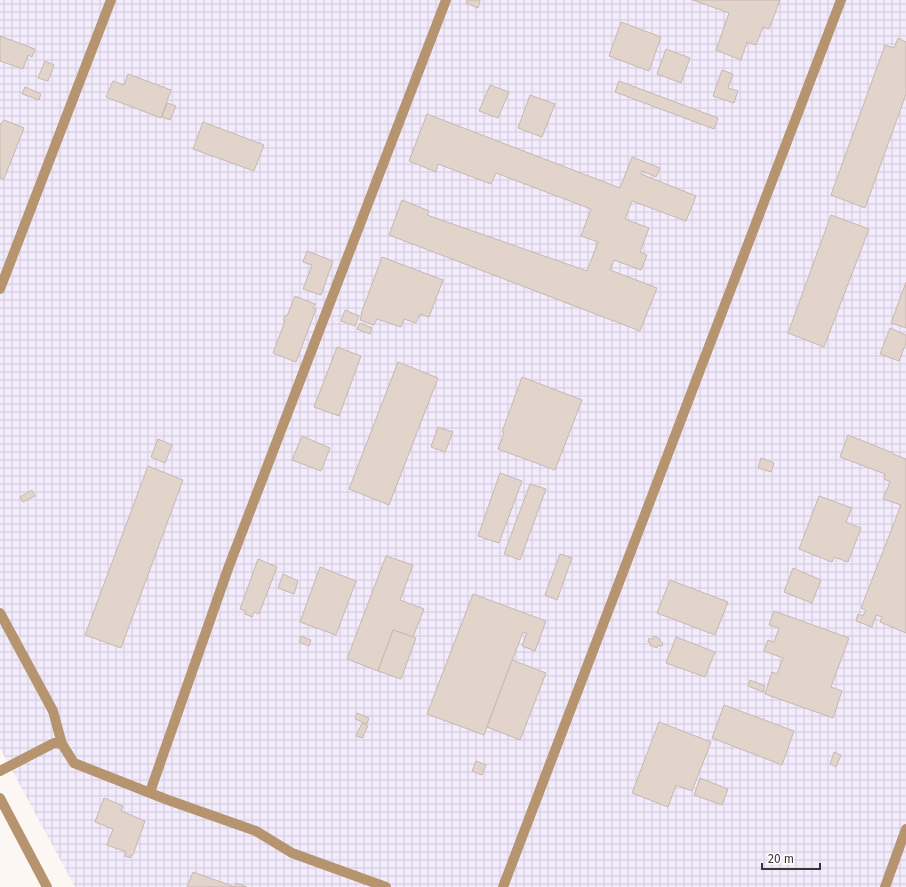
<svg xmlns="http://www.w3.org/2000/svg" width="906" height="887" font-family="'Fira Sans',sans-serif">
  <defs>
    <pattern id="industrial-grid" width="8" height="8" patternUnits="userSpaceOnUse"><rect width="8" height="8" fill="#f2ebfc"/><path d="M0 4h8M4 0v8" fill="none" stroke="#d0cad8"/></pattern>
  </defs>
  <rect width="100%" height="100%" fill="#fdf7f3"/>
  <path fill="url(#industrial-grid)" d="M0 0H906V887H75L0 748Z"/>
  <g fill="#e2d3cb" stroke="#c6b8b0">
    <path d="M467 0H480L478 8 466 3Z"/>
    <path d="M693 0H780L769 29 763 27 756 45 747 42 741 60 716 50 729 13Z"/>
    <path d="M621 22 661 37 649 71 609 56Z"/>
    <path d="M0 36 35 49 32 57 28 55 23 69 0 61Z"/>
    <path d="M898 38 906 42V94L865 208 831 195 885 45 894 48Z"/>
    <path d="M666 49 690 58 681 83 657 74Z"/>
    <path d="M45 61 54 65 48 81 38 78Z"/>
    <path d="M722 70 733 74 728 88 738 91 734 103 713 96Z"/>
    <path d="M128 74 171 90 161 118 106 97 113 81 124 85Z"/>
    <path d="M619 81 718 118 714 129 615 92Z"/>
    <path d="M490 85 509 92 498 118 479 111Z"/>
    <path d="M25 87 41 94 39 100 22 94Z"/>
    <path d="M530 95 555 104 542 137 518 128Z"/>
    <path d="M167 103 176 106 170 120 162 117Z"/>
    <path d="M427 114 620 188 632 157 660 168 656 177 642 171 641 174 696 196 686 221 632 201 625 219 649 228 640 252 647 255 641 270 614 260 610 270 657 288 640 331 389 235 402 200 429 211 427 215 587 271 598 242 581 236 591 209 496 173 491 184 438 164 436 172 409 161Z"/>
    <path d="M4 120 24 128 4 179 0 178V125Z"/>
    <path d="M203 122 264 145 254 171 193 149Z"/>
    <path d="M831 215 869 229 824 347 788 333Z"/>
    <path d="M307 251 333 261 321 295 303 289 312 265 303 262Z"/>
    <path d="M382 257 443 280 429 317 420 314 416 323 404 319 401 327 377 319 374 325 360 320 362 314H361Z"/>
    <path d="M906 282V328L891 323Z"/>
    <path d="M295 296 315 304 313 308 316 309 296 362 273 353 285 321 283 320 286 315 287 316Z"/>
    <path d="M345 310 359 316 355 326 341 321Z"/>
    <path d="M360 323 372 328 370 334 357 329Z"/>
    <path d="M890 328 906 335V343L899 361 880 354Z"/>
    <path d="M337 347 361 356 339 416 314 407Z"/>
    <path d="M398 362 438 378 389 505 349 489Z"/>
    <path d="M522 377 582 400 555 470 498 449 504 433 502 432Z"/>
    <path d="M438 427 453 432 445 452 431 447Z"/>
    <path d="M848 435 893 453V454L906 459V633L880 622 882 617 876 615 872 627 856 621 858 614 863 616 866 610 861 608 901 505 883 499 890 482 884 479 885 474 840 457Z"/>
    <path d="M302 436 330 448 321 471 292 460Z"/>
    <path d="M158 439 172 445 165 463 151 457Z"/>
    <path d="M761 458 774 463 771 472 758 468Z"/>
    <path d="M148 466 183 480 121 648 85 635Z"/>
    <path d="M500 473 522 481 499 543 478 536Z"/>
    <path d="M530 484 546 489 520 560 504 554Z"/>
    <path d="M32 490 35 496 23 502 20 497Z"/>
    <path d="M819 496 852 508 846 522 861 528 848 562 834 557 832 562 799 549Z"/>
    <path d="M560 554 572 558 557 600 545 595Z"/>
    <path d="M386 556 413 565 400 600 424 609 413 637 393 630 378 671 347 659Z"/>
    <path d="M258 559 277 567 259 614 254 612 252 617 245 614 246 611 240 609Z"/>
    <path d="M320 567 356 581 336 635 300 622Z"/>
    <path d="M793 568 821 580 812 603 784 592Z"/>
    <path d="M283 574 298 581 294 594 278 588Z"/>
    <path d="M670 580 728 602 715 635 657 613Z"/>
    <path d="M473 594 546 621 535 651 522 646 527 633 523 632 484 735 427 714Z"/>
    <path d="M774 611 849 638 831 687 842 691 833 718 765 694 772 672 777 674 783 658 764 651 768 640 774 642 779 628 769 625Z"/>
    <path d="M393 630 416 638 401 679 378 671Z"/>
    <path d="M301 636 311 640 309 646 299 642Z"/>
    <path d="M654 636 660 639V641L663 643 662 646 658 645 657 648 650 645 651 643 648 642 649 638 652 640Z"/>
    <path d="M676 637 715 652 705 677 666 663Z"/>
    <path d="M512 660 546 673 520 740 487 727Z"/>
    <path d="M750 680 765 686 763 692 748 686Z"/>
    <path d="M724 705 794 731 782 765 712 738Z"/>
    <path d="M357 713 369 718 367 724 355 719Z"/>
    <path d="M659 722 711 742 692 791 676 785 668 807 632 793Z"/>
    <path d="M362 723 368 726 362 738 356 736Z"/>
    <path d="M834 752 841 755 836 767 830 764Z"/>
    <path d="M476 761 486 765 482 775 472 771Z"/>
    <path d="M700 778 728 789 722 805 694 795Z"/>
    <path d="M104 798 123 806 121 811 145 821 133 855H131L130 858 125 856 126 852 107 845 113 829 95 822Z"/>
    <path d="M193 872 235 887 236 883 247 887H187Z"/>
  </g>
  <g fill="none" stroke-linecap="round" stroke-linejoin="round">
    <g stroke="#b6946f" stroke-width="10">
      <path d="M0 289 111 0"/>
      <path d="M0 613 53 711 62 744 74 763 168 800 256 831 292 853 386 887"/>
      <path d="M0 771 54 743 62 744"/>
      <path d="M150 792 229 566 446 0"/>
      <path d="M0 798 47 887"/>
      <path d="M503 887 841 0"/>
      <path d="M885 887 906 829"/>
    </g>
  </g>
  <path d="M762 863v6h58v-6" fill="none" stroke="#3b3532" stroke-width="2"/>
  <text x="768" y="863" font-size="12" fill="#3b3532" stroke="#ffffff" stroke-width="3" paint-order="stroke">20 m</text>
</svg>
